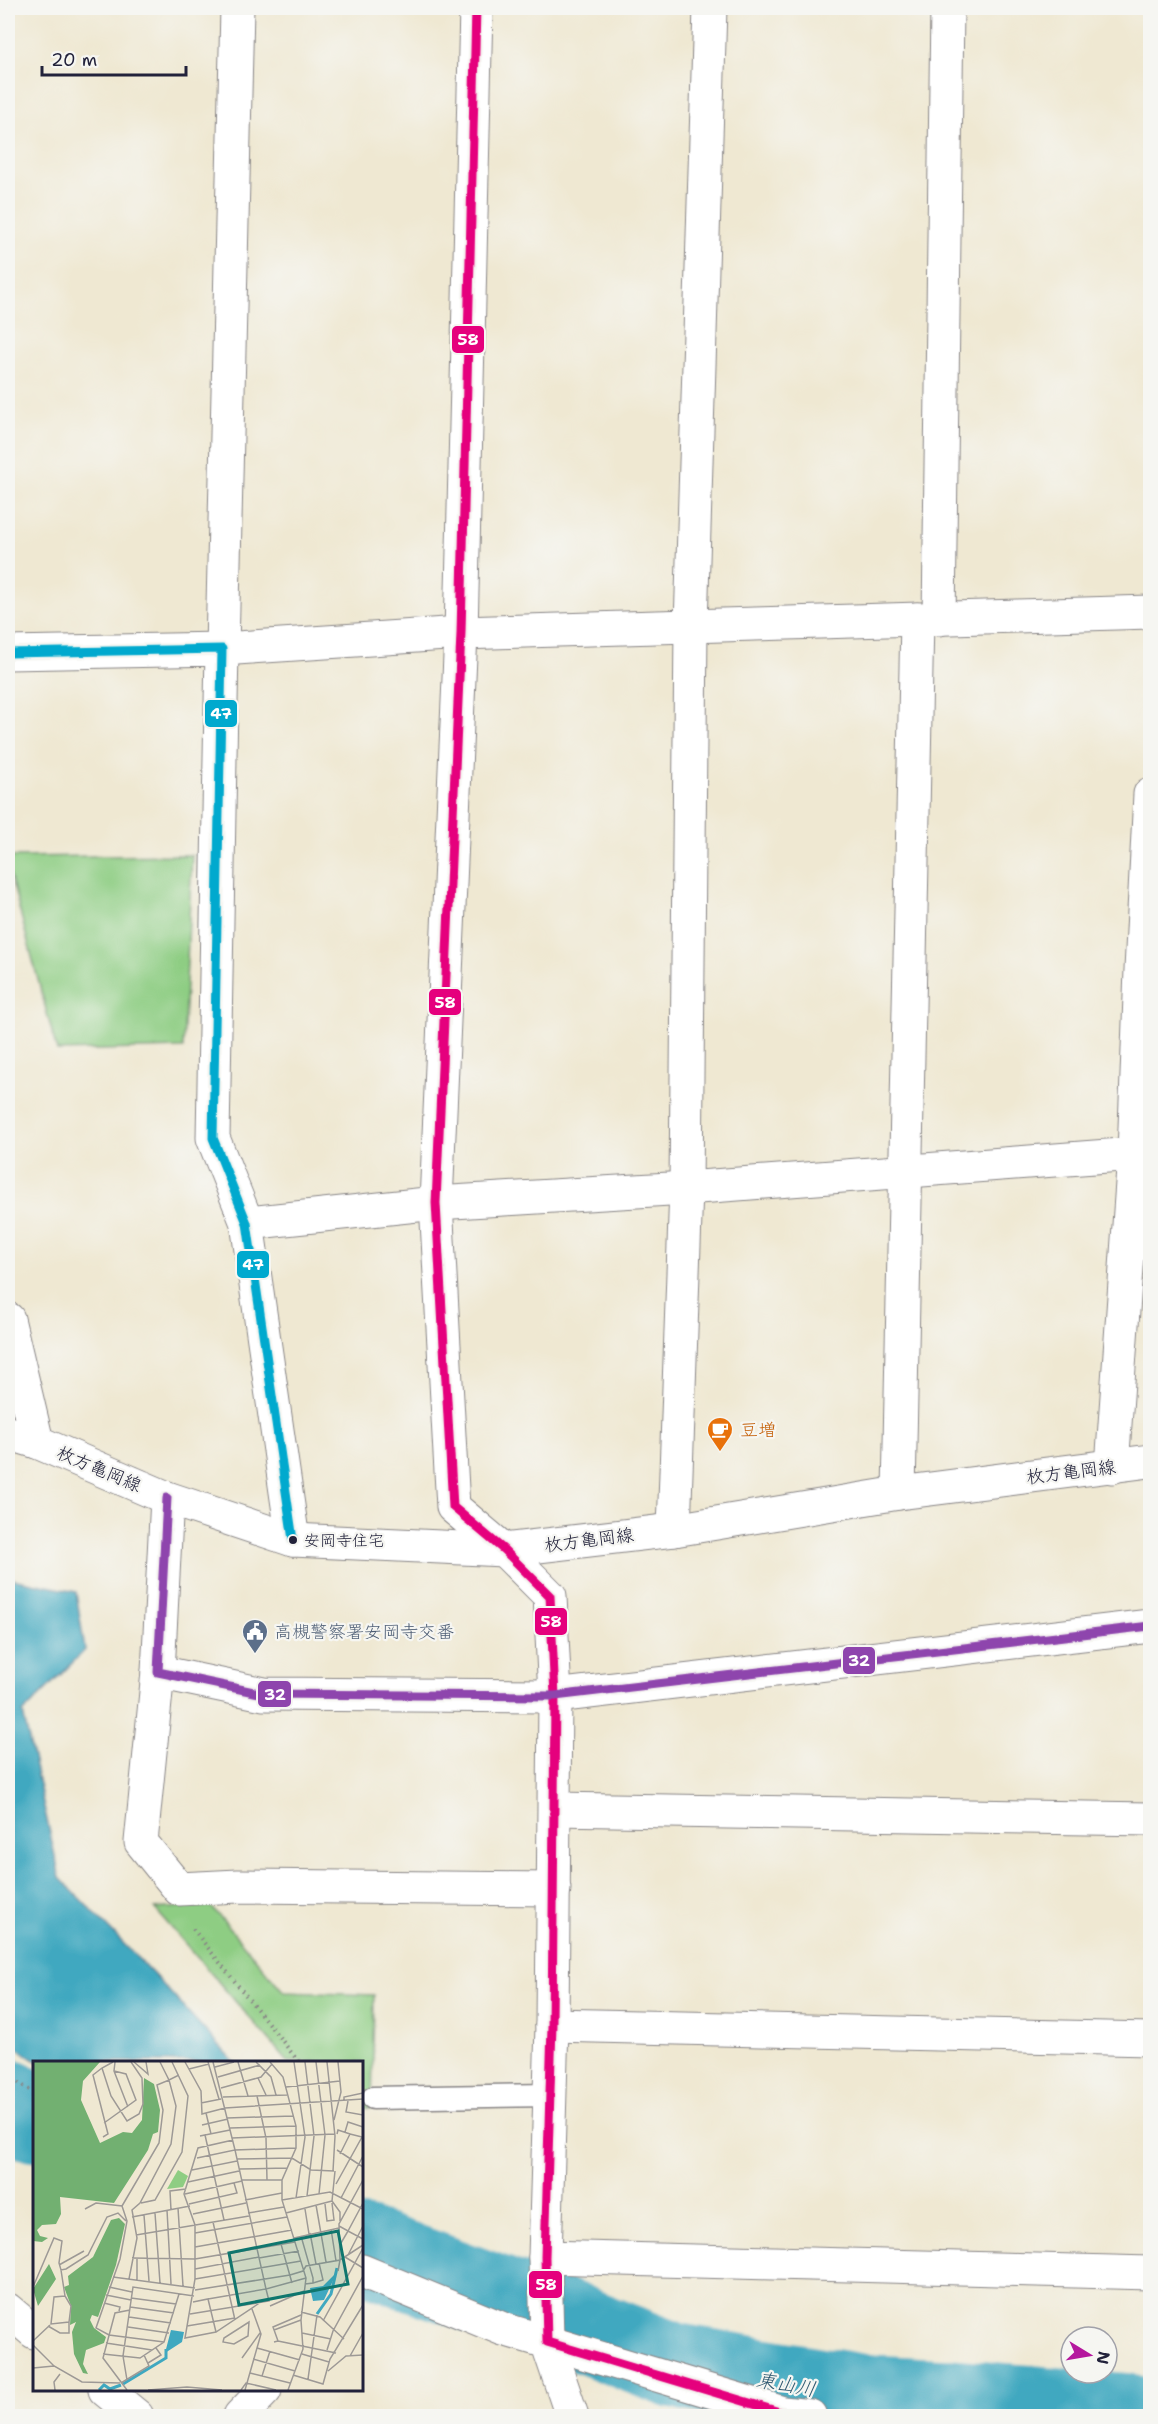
<svg xmlns="http://www.w3.org/2000/svg" width="1158" height="2424" font-family="'Shantell Sans','Klee One',sans-serif">
  <rect width="100%" height="100%" fill="#f6f6f2"/>
  <filter id="ink" filterUnits="userSpaceOnUse"><feTurbulence type="fractalNoise" baseFrequency=".0167" numOctaves="2"/><feDisplacementMap in="SourceGraphic" scale="12" xChannelSelector="R" yChannelSelector="G"/><feConvolveMatrix kernelMatrix="1 2 1 2 8 2 1 2 1" color-interpolation-filters="sRGB"/></filter>
  <filter id="wash" filterUnits="userSpaceOnUse"><feTurbulence type="fractalNoise" baseFrequency=".008" numOctaves="4" result="noise"/><feDisplacementMap in="SourceGraphic" scale="24" xChannelSelector="R" yChannelSelector="G"/><feGaussianBlur stdDeviation="1.35" result="paint"/><feColorMatrix in="noise" values="0 0 0 0 0 0 0 0 0 0 0 0 0 0 0 0 0 1.4 0 .05"/><feComposite in="paint" operator="in"/></filter>
  <g filter="url(#wash)">
    <rect width="100%" height="100%" fill="#efe8d2"/>
    <g fill="#8ecd83" stroke="#58785f" stroke-width="1.5">
      <path d="M192 855 183 1048 57 1051 8 867V857Z"/>
      <path d="M210 1905 284 1992 374 1995 372 2108H362V2062H288L155 1909Z"/>
    </g>
    <path fill="#3fa8c0" stroke="#30657e" stroke-width="1.5" d="M8 1578 76 1592 85 1650 23 1713 60 1878 155 1976 234 2062H38L8 2042Z"/>
    <g fill="none" stroke-linecap="round" stroke-linejoin="round">
      <g stroke="#3fa8c0" stroke-width="86">
        <path d="M8 2101 34 2119"/>
        <path d="M362 2249 516 2305"/>
        <path d="M561 2321 675 2366 862 2397 957 2402 1127 2416"/>
      </g>
    </g>
  </g>
  <g filter="url(#ink)">
    <g fill="none" stroke-linecap="round" stroke-linejoin="round">
      <defs>
        <path id="lane" d="M373 2098 551 2095"/>
        <g id="street">
          <path d="M237 8 222 649 461 633 1150 612"/>
          <path d="M476 8 461 633 436 1203 453 1507 504 1550 550 1596 555 1696 552 2025 545 2257 547 2342 783 2413 810 2416"/>
          <path d="M939 619 947 8"/>
          <path d="M8 653 222 649 213 1138 247 1223 293 1540"/>
          <path d="M247 1223 436 1203 686 1188 1134 1154"/>
          <path d="M8 1319 37 1442"/>
          <path d="M1112 1467 1134 1154 1141 970 1150 794"/>
          <path d="M899 1493 917 619"/>
          <path d="M167 1498 158 1672 264 1694 555 1696 1150 1626"/>
          <path d="M674 1530 686 1188 691 626 710 8"/>
          <path d="M158 1672 141 1842 179 1889 238 1886 554 1889"/>
          <path d="M555 1809 1150 1819"/>
          <path d="M552 2025 1150 2039"/>
          <path d="M545 2257 1150 2273"/>
          <path d="M362 2271 503 2329 547 2342 572 2416"/>
          <path d="M8 2310 34 2332"/>
          <path d="M105 2390 137 2416"/>
          <path d="M240 2416 265 2390"/>
        </g>
        <path id="primary" d="M8 1433 37 1442 167 1498 293 1540 504 1550 674 1530 899 1493 1150 1461"/>
      </defs>
      <use href="#lane" stroke="#888586" stroke-width="25"/>
      <use href="#street" stroke="#888586" stroke-width="35"/>
      <use href="#primary" stroke="#888586" stroke-width="35"/>
      <g stroke="#888586" stroke-width="4" stroke-dasharray="1.5 4.5" stroke-linecap="butt">
        <path d="M193 1929 299 2062"/>
        <path d="M8 2076 34 2093"/>
      </g>
      <use href="#lane" stroke="#fff" stroke-width="22"/>
      <use href="#street" stroke="#fff" stroke-width="33"/>
      <use href="#primary" stroke="#fff" stroke-width="33"/>
      <defs>
        <path id="bus-1" d="M476 8 461 633 436 1203 453 1507 504 1550 550 1596 555 1696 552 2025 545 2257 547 2342 783 2413 810 2416"/>
        <path id="bus-2" d="M8 653 222 649 213 1138 247 1223 293 1540"/>
        <path id="bus-3" d="M167 1498 158 1672 264 1694 555 1696 1150 1626"/>
      </defs>
      <use href="#bus-1" stroke="#f6f6f2" stroke-width="14"/>
      <use href="#bus-2" stroke="#f6f6f2" stroke-width="14"/>
      <use href="#bus-3" stroke="#f6f6f2" stroke-width="14"/>
      <use href="#bus-1" stroke="#e5007d" stroke-width="9"/>
      <use href="#bus-2" stroke="#00a9ce" stroke-width="9"/>
      <use href="#bus-3" stroke="#8e44ad" stroke-width="9"/>
    </g>
  </g>
  <defs>
    <symbol id="cafe-pin" viewBox="-11 -11 22 30"><path d="M0 17L-7.5 6A9.5 9.5 0 1 1 7.5 6Z" fill="#e8710a" stroke="#f6f6f2"/><path d="M-5.5-4.5H6V0H3Q3 3.5 0 3.5H-2.5Q-5.5 3.5-5.5 0ZM3-3.2v2h1.7v-2ZM-6 4.5H4V6H-6Z" fill="#fff"/></symbol>
    <symbol id="civic-pin" viewBox="-11 -11 22 30"><path d="M0 17L-7.5 6A9.5 9.5 0 1 1 7.5 6Z" fill="#5c6f8a" stroke="#f6f6f2"/><path d="M-.6-6.5H3V-4.5H.6V-3L4-1V1h2V6H-6V1h2V-1L-.6-3ZM-1.2 2.5V6h2.4V2.5Z" fill="#fff"/></symbol>
  </defs>
  <g fill-rule="evenodd">
    <use href="#cafe-pin" x="705" y="1415" width="30" height="40"/>
    <use href="#civic-pin" x="240" y="1617" width="30" height="40"/>
  </g>
  <circle fill="#22223b" stroke="#f6f6f2" stroke-width="2" cx="293" cy="1540" r="5"/>
  <g text-anchor="middle" dominant-baseline="central" stroke-width="4.5" stroke-linejoin="round" paint-order="stroke">
    <g font-size="16" fill="#22223b" stroke="#f6f6f2" text-anchor="start">
      <text x="304" y="1540">安岡寺住宅</text>
    </g>
    <g font-size="18" fill="#c56008" stroke="#f6f6f2" text-anchor="start">
      <text x="740" y="1430">豆増</text>
    </g>
    <g font-size="18" fill="#22223b" stroke="#f6f6f2">
      <text transform="translate(99 1469) rotate(23)">枚方亀岡線</text>
      <text transform="translate(1071 1472) rotate(-7)">枚方亀岡線</text>
      <text transform="translate(589 1540) rotate(-7)">枚方亀岡線</text>
    </g>
    <g font-size="18" fill="#4e5e75" stroke="#f6f6f2" text-anchor="start">
      <text x="274" y="1632">高槻警察署安岡寺交番</text>
    </g>
    <g font-size="20" font-style="italic" fill="#2e5870" stroke="#f6f6f2">
      <text transform="translate(786 2384) rotate(10)">東山川</text>
    </g>
  </g>
  <g transform="translate(33 2061)">
    <rect width="330" height="330" fill="#efe8d2"/>
    <path d="M145 109 155 115 150 126 134 128Z" fill="#8ecd83"/>
    <path d="M0 1H67L50 20 48 39 67 82 90 71 99 72 109 59 111 17 121 23 127 49 125 71 120 73 115 89 81 142 27 136 28 153 23 163 9 164 4 169 7 175 15 177 9 181 0 180ZM86 157 92 163 83 204 65 256 59 254 57 259 61 267 73 276 71 282 53 289 50 303 55 313 50 312 41 293 39 271 43 261 37 264 38 245 31 226 36 224 35 215 60 196 78 159ZM16 203 23 218 5 245 0 228Z" fill="#72b071"/>
    <path d="M304 211 291 239 280 240 277 227 290 225ZM138 269 151 271 149 281 132 292Z" fill="#3fa8c0"/>
    <path fill="none" stroke="#3fa8c0" stroke-width="3" d="M284 253 298 233 304 207M90 323 133 297V288M66 329 71 324 77 328 88 324"/>
    <path fill="none" stroke="#9d9996" stroke-width="1.5" d="M80 1 69 7 78 35 94 60 106 53 110 43 109 17 98 1M101 1 115 13 113 1M127 1 136 19 146 14M152 1 168 30 169 53 192 47 330 38M175 1 186 38M205 1 215 35M223 1 238 16 243 34M237 1 250 16 263 65V87L249 119V139L273 217 268 259 270 288 255 329M261 1 272 76 263 137M272 1 281 75 274 135M283 1 292 74 286 133M294 1 302 75 300 110M182 6 201 1M69 7 60 14 75 73 70 76M156 8 176 3M81 10 95 46M185 16 227 4M225 17 233 34M253 26 307 20M188 27 228 16 239 3M224 35 233 77 234 119M190 36 254 34M311 40V36L330 32M315 40 313 51 330 54M168 42 188 38M173 52 178 73M194 57 260 55M301 59 308 31 305 1M71 62 103 39 93 13 81 10 82 1M169 64 195 58M197 67 263 65M312 71 315 61 330 66M304 73 305 69 317 73 307 93M172 74 197 69M199 77 302 73M200 79 165 87 151 133 162 164V218L152 277 183 271 228 241M304 89 330 106M164 97 202 89 180 1M204 98 259 97 278 109 301 110M206 108 254 107M159 109 179 105 172 74 167 75M302 110 299 140 307 151V160M208 119H249M155 121 206 110M303 123 329 76 317 73M152 133 209 120M308 137 330 95M212 139 249 132M249 139 297 131 330 148M108 142 122 139 149 91 155 35 139 1M156 143 204 132 201 122M292 143 294 160 301 159 299 142M283 144 293 201M89 145 126 82 130 49 124 24 136 19 143 45 138 83 107 142 99 149 104 177 96 218M145 147 150 225M52 148 63 142 89 145 94 160 87 198 63 267 76 274 131 281M272 148 276 173M134 149 138 223M138 149 137 130 153 128M122 152 127 222M215 152 251 146M253 152 299 140M160 153 213 142M111 154 116 220M99 156 157 145M191 159 179 105 204 100M180 161 202 259M306 165 315 170 330 142M298 168 303 200M162 172 254 156M277 172 283 203M103 174 216 155M268 175 280 217V222L272 223M261 177 306 167M308 182 315 170 330 178M248 183 259 222M162 186 259 169M315 194 330 165M312 196 330 207M99 197 162 198 262 181M104 197V219M226 197 266 190M26 204 51 190M162 208 226 196M28 209 32 235 38 245 36 261 18 263 21 236 32 235M305 210 307 199 330 184M80 216 162 227M162 218 268 200M280 222 290 219 286 202M0 226 21 177 29 180 26 202 28 209 33 208 55 194 74 156 85 152 93 160M76 226 99 231M162 229 257 214 270 210 273 205 307 199 306 163 330 119M73 234 98 239M98 237 143 243M175 238 233 228 202 89 263 87M160 241 175 238 183 271M71 242 87 246 86 250M237 245 271 230M97 246 141 252M268 251 287 256 311 278M157 253 236 240 233 228 273 217M96 256 138 262M290 260 330 187M216 261 215 275 201 283 190 281 191 277ZM15 265 27 272H36V261M154 265 202 257M95 266 136 272M241 269 268 259M269 272 298 278M0 280 17 264M245 280 303 292M241 281 245 280 240 266 268 254M73 282 119 289M0 284 21 305 49 321 87 322M224 287 267 299M294 289 300 270 330 215M70 293 107 297 131 281 146 233M269 293 296 301M317 295 330 272M209 297 227 272M220 298 262 310M115 302 128 294 123 287M0 307 21 305M295 310 313 295 330 294M217 312 257 322M260 314 290 323 297 298 330 244M229 315 237 290M275 318 284 254M94 319 90 295 100 226 161 235M88 322 116 305 111 294M22 329 21 321 27 313M94 329 70 297 82 252 97 249M115 329 154 326 189 329M208 329 213 322 243 329M212 329 228 273 219 248"/>
    <path fill="#0f766e" fill-opacity="0.15" stroke="#0f766e" stroke-width="3" d="M305 170 315 223 206 244 196 192Z"/>
    <rect width="330" height="330" fill="none" stroke="#22223b" stroke-width="3"/>
  </g>
  <g stroke="#f6f6f2" stroke-width="2">
    <rect x="451" y="325" width="34" height="29" rx="6" fill="#e5007d"/>
    <rect x="204" y="699" width="34" height="29" rx="6" fill="#00a9ce"/>
    <rect x="428" y="988" width="34" height="28" rx="6" fill="#e5007d"/>
    <rect x="236" y="1250" width="34" height="29" rx="6" fill="#00a9ce"/>
    <rect x="534" y="1607" width="34" height="29" rx="6" fill="#e5007d"/>
    <rect x="842" y="1646" width="34" height="29" rx="6" fill="#8e44ad"/>
    <rect x="257" y="1680" width="35" height="28" rx="6" fill="#8e44ad"/>
    <rect x="528" y="2270" width="35" height="29" rx="6" fill="#e5007d"/>
  </g>
  <g font-size="16" text-anchor="middle" font-weight="bold" fill="#fff">
    <text x="468" y="345">58</text>
    <text x="221" y="719">47</text>
    <text x="445" y="1008">58</text>
    <text x="253" y="1270">47</text>
    <text x="551" y="1627">58</text>
    <text x="859" y="1666">32</text>
    <text x="275" y="1700">32</text>
    <text x="546" y="2290">58</text>
  </g>
  <rect width="1158" height="2424" fill="none" stroke="#f6f6f2" stroke-width="30"/>
  <g transform="translate(1089 2355) rotate(101)"><circle r="28" fill="#f6f6f2" stroke="#a1a1a9" stroke-width="1.5"/>
  <path d="M0-4.5L10 22L0 15L-10 22Z" fill="#b5179e"/>
  <text y="-9" font-size="16" font-weight="bold" text-anchor="middle" fill="#22223b">N</text>
  </g>
  <path d="M42 66v9h144v-9" fill="none" stroke="#22223b" stroke-width="3"/>
  <text x="51" y="66" font-size="18" fill="#22223b" stroke="#f6f6f2" stroke-width="4.5" paint-order="stroke">20 m</text>
</svg>
